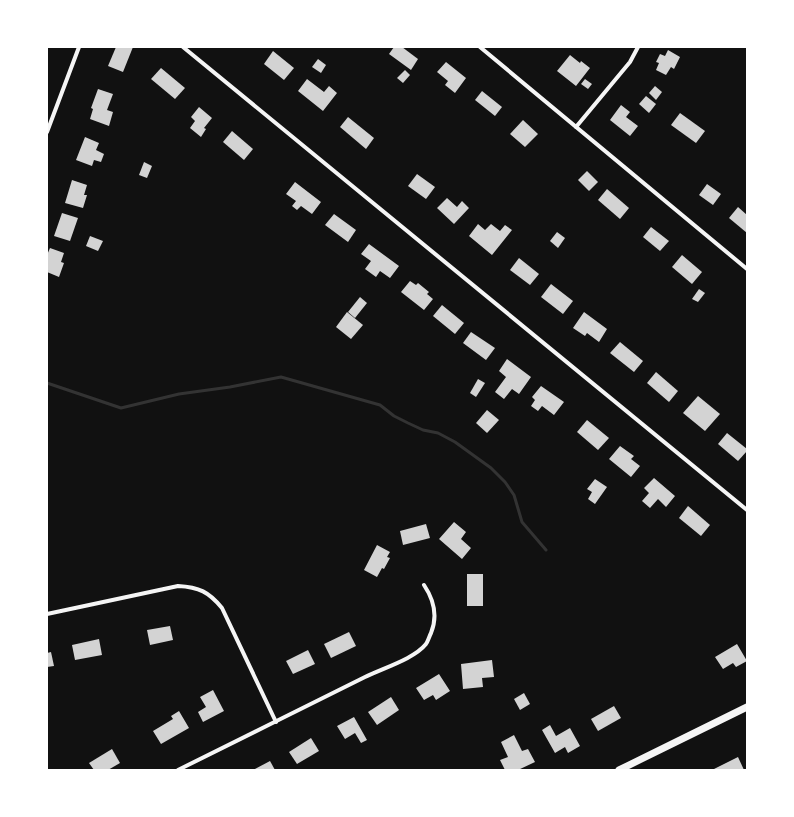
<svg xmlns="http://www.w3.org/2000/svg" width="794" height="817" font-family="Figtree,sans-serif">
  <rect width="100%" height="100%" fill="#111"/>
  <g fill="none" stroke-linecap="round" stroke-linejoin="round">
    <path stroke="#333" stroke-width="3" d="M47 383 121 408 179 394 230 387 281 377 380 405 394 416 408 423 423 430 438 433 455 442 491 468 505 482 514 495 522 522 546 550"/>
  </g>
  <g fill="#d3d3d3">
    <path d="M116 47H133L123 72 108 66Z"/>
    <path d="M394 47H402L418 59 411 70 389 54Z"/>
    <path d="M668 50 680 57 674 69 671 67 666 75 656 70 659 63 656 62 660 54 665 56Z"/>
    <path d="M273 51 294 68 284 80 264 64Z"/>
    <path d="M570 55 580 63 581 61 590 68 576 86 557 71Z"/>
    <path d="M318 59 326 65 321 73 312 67Z"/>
    <path d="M446 62 466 78 455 93 445 85 448 81 437 72Z"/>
    <path d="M161 68 185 88 175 99 151 79Z"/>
    <path d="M405 70 410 75 403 83 397 78Z"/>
    <path d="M307 79 324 92 329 86 337 93 323 111 298 91Z"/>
    <path d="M585 79 592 84 588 89 581 84Z"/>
    <path d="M655 86 662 92 656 100 649 93Z"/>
    <path d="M98 89 113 94 107 110 113 112 109 126 90 119 93 109 91 108Z"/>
    <path d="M482 91 502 107 495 116 475 100Z"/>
    <path d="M646 96 656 104 649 113 639 104Z"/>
    <path d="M621 105 630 112 626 117 638 126 630 136 610 120Z"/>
    <path d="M199 107 212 118 204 128 206 129 201 137 190 128 195 121 191 117Z"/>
    <path d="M680 113 705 131 696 143 671 125Z"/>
    <path d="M348 117 374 138 366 149 340 127Z"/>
    <path d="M523 120 538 134 525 147 510 134Z"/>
    <path d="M232 131 253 149 244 160 223 142Z"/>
    <path d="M85 137 99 143 96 150 104 154 101 162 94 160 92 166 76 160Z"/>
    <path d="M144 162 152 166 147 178 139 175Z"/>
    <path d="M587 171 598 182 589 191 578 180Z"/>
    <path d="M417 174 435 187 426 199 408 186Z"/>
    <path d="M72 180 87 185 84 195H87L83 208 65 203Z"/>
    <path d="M295 182 321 202 312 214 301 206 297 210 292 206 296 201 286 194Z"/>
    <path d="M707 184 721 194 713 205 699 195Z"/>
    <path d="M607 189 629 208 620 219 598 200Z"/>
    <path d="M447 198 457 207 462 201 469 208 454 224 437 208Z"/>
    <path d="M738 207 747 215V233L729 218Z"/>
    <path d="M62 213 78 218 70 241 54 236Z"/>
    <path d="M334 214 356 230 348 242 325 225Z"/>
    <path d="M478 224 485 230 491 224 500 231 505 225 512 230 492 255 469 236Z"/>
    <path d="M651 227 669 241 660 251 643 237Z"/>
    <path d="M557 232 565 238 558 248 550 241Z"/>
    <path d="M90 236 103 241 98 251 86 246Z"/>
    <path d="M369 244 399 266 390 278 380 271 376 277 365 269 371 261 361 254Z"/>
    <path d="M50 248 64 253 61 262 64 263 59 277 47 272V255Z"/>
    <path d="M682 255 702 272 692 284 672 267Z"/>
    <path d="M519 258 539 274 530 285 510 270Z"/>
    <path d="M410 281 416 285 418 283 429 292 427 294 433 299 424 310 401 292Z"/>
    <path d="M551 284 573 301 563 314 541 297Z"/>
    <path d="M699 289 705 293 698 302 692 299Z"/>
    <path d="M360 297 367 303 355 318 348 312Z"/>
    <path d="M442 305 464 323 455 334 433 316Z"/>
    <path d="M347 312 363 325 351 339 336 327Z"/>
    <path d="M584 312 607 329 599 342 587 333 585 336 573 328Z"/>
    <path d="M471 332 495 348 486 360 463 343Z"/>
    <path d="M620 342 643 361 634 372 610 353Z"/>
    <path d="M507 359 531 377 519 394 512 389 504 399 495 392 506 377 499 371Z"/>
    <path d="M656 372 678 391 669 402 647 383Z"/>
    <path d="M478 379 485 383 476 397 470 393Z"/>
    <path d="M541 386 564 402 554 415 542 406 538 411 531 406 535 400 532 397Z"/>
    <path d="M698 396 720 414 705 431 683 413Z"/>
    <path d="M487 410 499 420 487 433 476 423Z"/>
    <path d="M587 420 609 438 598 450 577 432Z"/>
    <path d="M727 433 747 449V451L738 461 718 444Z"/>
    <path d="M620 446 634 456 631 459 640 466 631 477 609 459Z"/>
    <path d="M654 478 675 496 666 507 658 499 650 508 642 501 649 493 644 488Z"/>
    <path d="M595 479 607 487 595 504 588 499 592 492 587 489Z"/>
    <path d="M688 506 710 525 701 536 679 518Z"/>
    <path d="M454 522 466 532 461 539 471 548 462 559 439 539Z"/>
    <path d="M426 524 430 538 403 545 400 531Z"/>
    <path d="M377 545 390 552 387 557 390 558 384 569 382 568 377 577 364 570Z"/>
    <rect x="467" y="574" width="16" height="32"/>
    <path d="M170 626 173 640 150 645 147 630Z"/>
    <path d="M349 632 356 646 331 658 324 644Z"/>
    <path d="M99 639 102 655 75 660 72 645Z"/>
    <path d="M737 644 747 661 736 667 733 663 723 669 715 657Z"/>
    <path d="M308 650 315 664 293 674 286 661Z"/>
    <path d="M51 652 54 666 47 667V653Z"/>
    <path d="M492 660 494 677 482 678 483 687 463 689 461 664Z"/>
    <path d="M439 674 450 691 436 700 433 695 424 700 416 688Z"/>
    <path d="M213 690 224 711 203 722 198 712 206 707 200 697Z"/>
    <path d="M524 693 530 704 520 710 514 699Z"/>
    <path d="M391 697 399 710 377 725 368 712Z"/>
    <path d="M614 706 621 718 598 731 591 719Z"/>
    <path d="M179 711 189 728 161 744 153 731 173 719 171 716Z"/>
    <path d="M354 717 367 740 361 743 355 733 345 739 337 726Z"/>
    <path d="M550 725 556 736 570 728 580 746 568 753 565 747 555 753 542 730Z"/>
    <path d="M514 735 522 751 528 749 535 762 518 770H505L500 760 508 757 501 742Z"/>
    <path d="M311 738 319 751 297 764 289 752Z"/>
    <path d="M112 749 120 763 108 770H94L89 763Z"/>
    <path d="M738 757 744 770H715L714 769Z"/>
    <path d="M270 761 275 770H253Z"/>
  </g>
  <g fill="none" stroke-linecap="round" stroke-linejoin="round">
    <g stroke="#f5f5f5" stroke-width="4">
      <path d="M183 47 747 510"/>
      <path d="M480 47 747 269"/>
      <path d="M576 127 630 62 638 47"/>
      <path d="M47 132 79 47"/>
      <path d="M47 614 178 586C199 587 209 592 222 608L276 722"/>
      <path d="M178 770C240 739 303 708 365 677 383 668 414 659 426 644 428 641 429 637 431 633 438 616 434 600 424 585"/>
    </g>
    <path stroke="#f5f5f5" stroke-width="7" d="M619 770 747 707"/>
  </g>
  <rect width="794" height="817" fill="none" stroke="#ffffff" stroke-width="96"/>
</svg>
